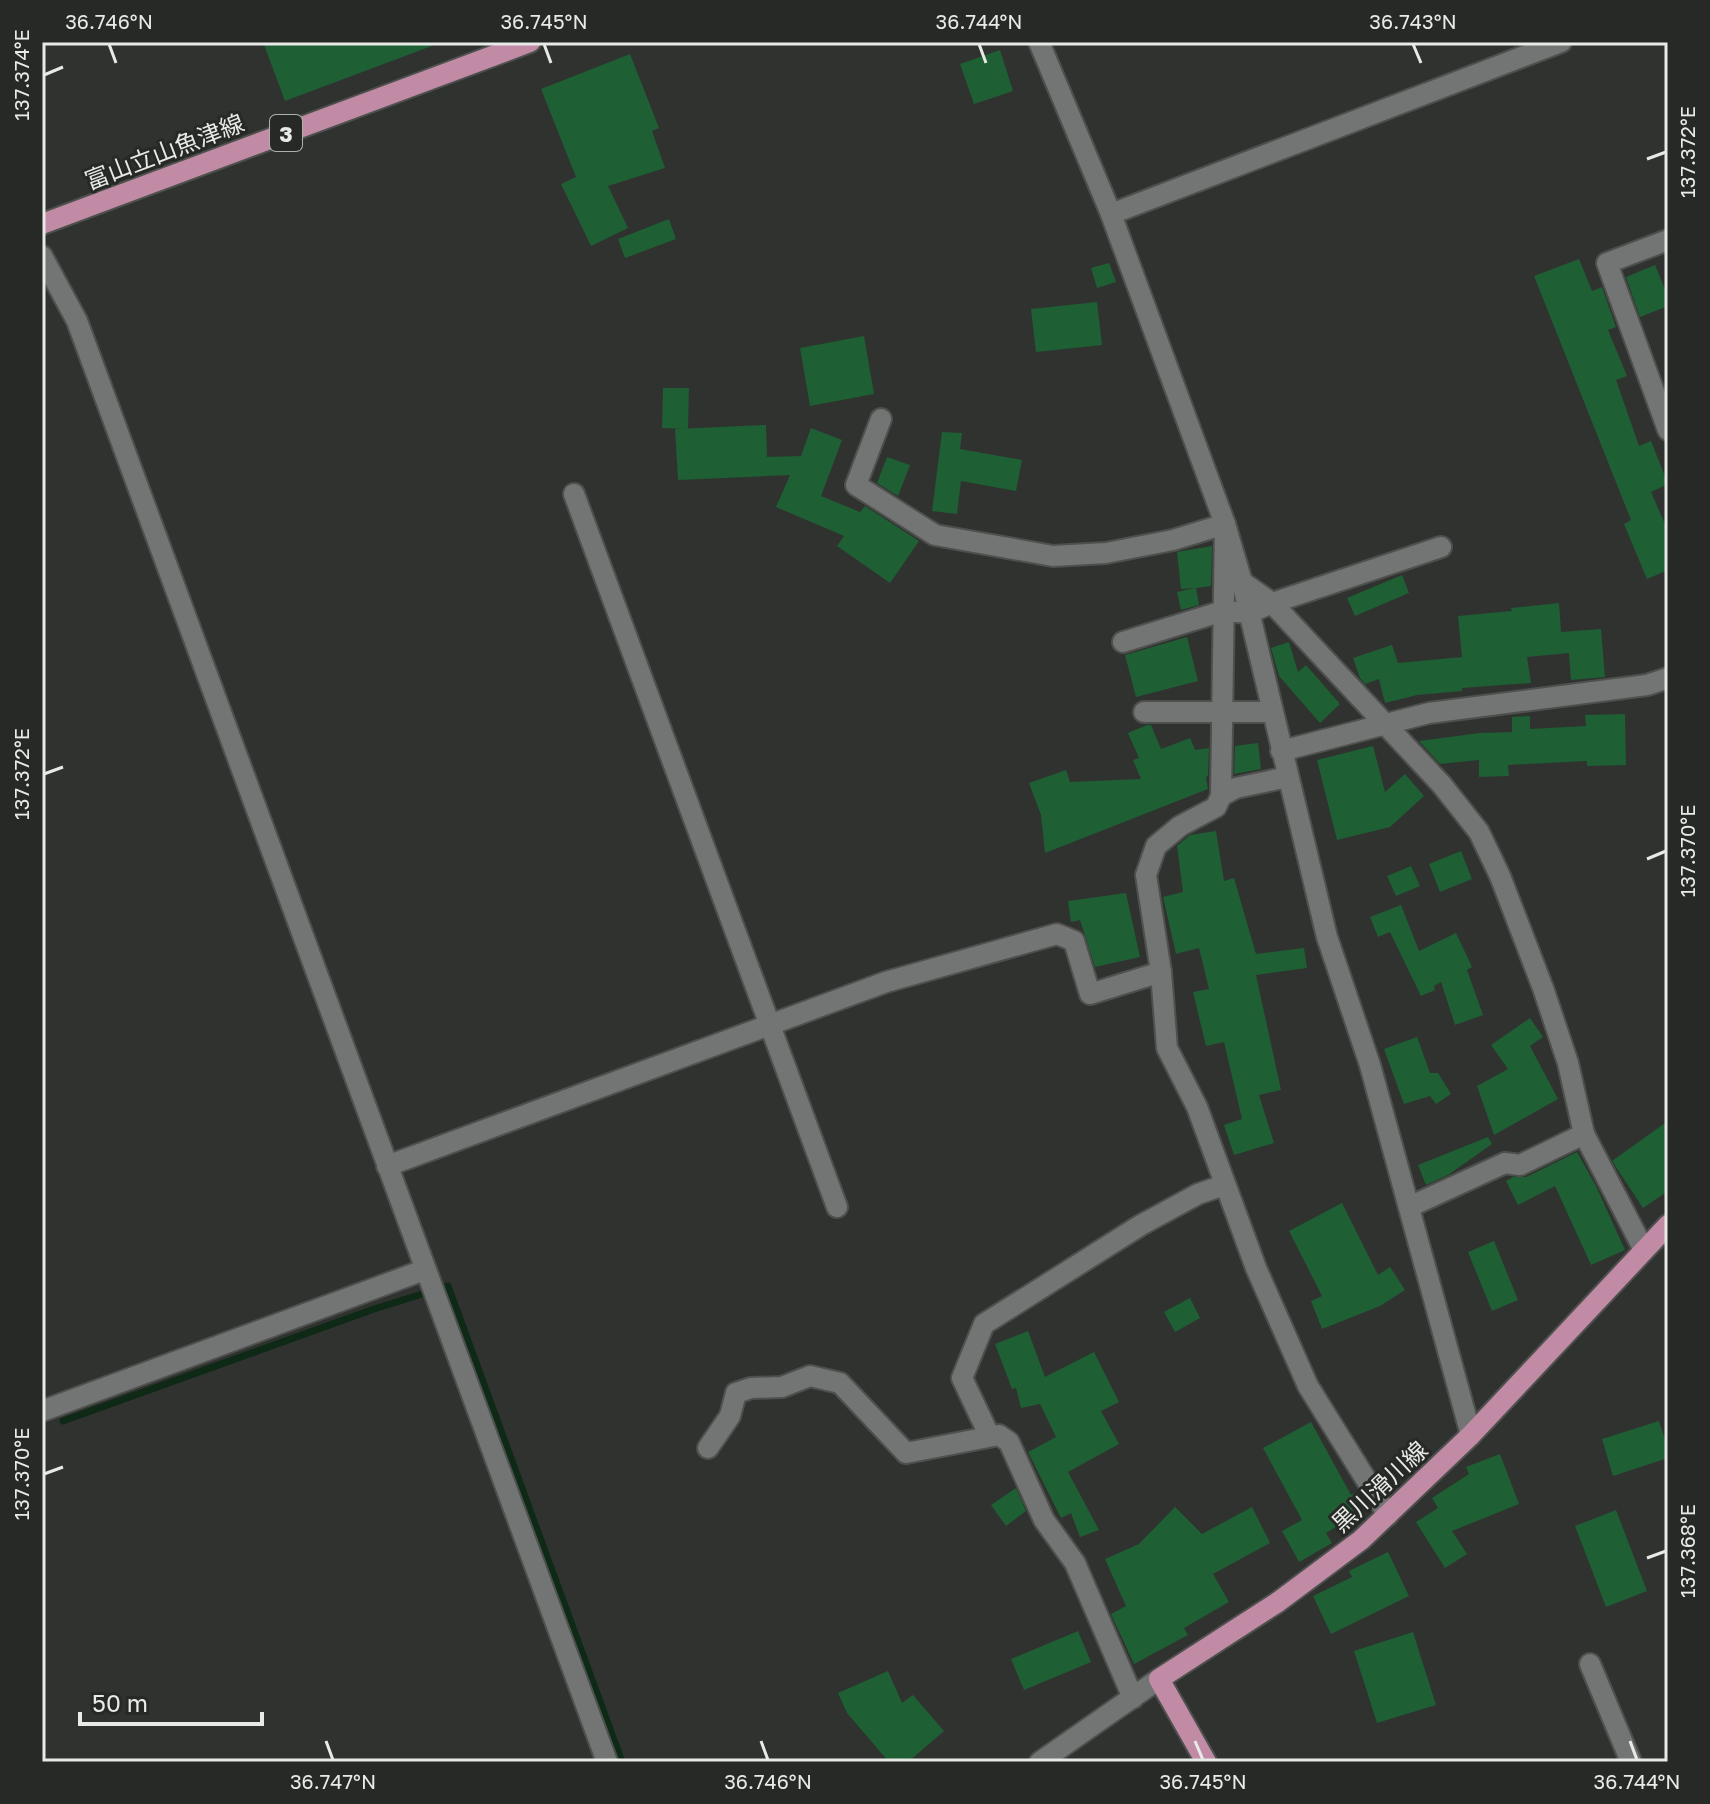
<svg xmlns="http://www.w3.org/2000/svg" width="1710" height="1804" font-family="'Golos Text','Noto Sans JP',sans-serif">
  <rect width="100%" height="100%" fill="#303230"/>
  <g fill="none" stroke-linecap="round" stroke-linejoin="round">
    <path stroke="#0e2916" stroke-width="7" d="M63 1421 374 1309 448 1286 622 1762"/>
  </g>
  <g fill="#1e5f34">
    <path d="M263 42H436L437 44 285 101Z"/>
    <path d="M1000 50 1013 91 974 104 960 64Z"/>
    <path d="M630 54 659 128 652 131 665 168 608 186 628 228 591 246 561 184 576 177 541 89Z"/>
    <path d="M669 219 676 239 625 258 618 239Z"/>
    <path d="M1579 259 1592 291 1602 287 1616 327 1608 330 1627 376 1616 380 1639 446 1651 441 1668 484 1651 492 1668 531V570L1647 579 1624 524 1631 520 1534 276Z"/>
    <path d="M1109 263 1116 282 1097 288 1091 268Z"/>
    <path d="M1655 265 1668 297V306L1640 317 1626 277Z"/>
    <path d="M1097 302 1102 345 1036 352 1031 309Z"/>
    <path d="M864 336 874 394 810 406 800 348Z"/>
    <path d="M663 388H689L688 429 662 428Z"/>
    <path d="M766 425 767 457 801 456 811 428 842 440 821 496 860 512 865 506 919 541 890 583 837 546 844 536 776 507 790 475 678 480 675 429Z"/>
    <path d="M942 432 962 433 960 449 1022 460 1016 491 961 481 957 514 932 511Z"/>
    <path d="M887 457 910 465 898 496 877 483Z"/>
    <path d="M1212 546 1211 586 1196 588 1199 605 1181 610 1177 592 1195 588 1181 589 1177 552Z"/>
    <path d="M1402 575 1409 593 1355 616 1347 598Z"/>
    <path d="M1559 603 1561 632 1601 629 1605 677 1571 680 1569 653 1527 657 1531 683 1462 688V691L1417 695 1385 703 1379 679 1365 684 1360 678 1353 658 1392 645 1398 663 1462 657 1458 616 1512 611 1511 608Z"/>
    <path d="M1187 637 1198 681 1136 697 1125 655Z"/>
    <path d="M1289 642 1298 672 1306 665 1340 704 1320 723 1279 676 1271 648Z"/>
    <path d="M1625 714 1626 765 1587 766V761L1508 765 1509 776 1479 777V760L1440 764 1419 741 1480 733 1512 732V717L1530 716V729L1586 726 1585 715Z"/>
    <path d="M1147 725H1151L1161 749 1190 738 1195 750 1209 748 1208 776 1206 777 1208 789 1045 853 1041 815 1029 783 1066 770 1070 782 1141 779 1133 760 1139 758 1128 733Z"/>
    <path d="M1258 743 1261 769 1234 774 1235 746Z"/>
    <path d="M1373 746 1385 792 1405 774 1424 796 1390 827 1337 840 1317 760Z"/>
    <path d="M1216 831 1224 881 1234 878 1256 954 1304 948 1307 968 1256 975 1281 1090 1259 1095 1274 1143 1234 1155 1224 1125 1242 1119 1224 1042 1206 1046 1193 992 1209 989 1199 948 1176 954 1163 897 1183 892 1177 846 1190 835Z"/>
    <path d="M1461 851 1472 879 1440 892 1429 864Z"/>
    <path d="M1411 866 1420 886 1396 896 1387 876Z"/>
    <path d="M1126 893 1140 957 1095 967 1080 920 1071 922 1068 901Z"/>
    <path d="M1401 905 1419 951 1456 933 1472 967 1467 970 1483 1015 1455 1025 1441 982 1434 986 1435 990 1421 996 1390 932 1378 937 1370 917Z"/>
    <path d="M1530 1018 1543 1037 1530 1046 1558 1099 1494 1135 1477 1086 1508 1069 1491 1045Z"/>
    <path d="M1417 1037 1430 1073H1438L1451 1094 1436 1104 1430 1096 1404 1104 1384 1049Z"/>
    <path d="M1668 1121V1191L1643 1208 1612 1161Z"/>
    <path d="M1488 1137 1492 1144 1448 1175 1426 1185 1418 1165Z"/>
    <path d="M1577 1152 1596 1186 1625 1250 1591 1265 1555 1186 1518 1205 1506 1181 1513 1177H1526Z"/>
    <path d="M1342 1203 1378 1275 1390 1267 1405 1290 1380 1306 1322 1329 1311 1301 1322 1296 1289 1231Z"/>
    <path d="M1494 1241 1518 1300 1492 1311 1468 1252Z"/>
    <path d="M1190 1298 1200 1318 1175 1332 1164 1312Z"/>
    <path d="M1028 1331 1045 1377 1094 1352 1119 1402 1101 1411 1119 1444 1068 1472 1099 1530 1080 1537 1071 1513 1061 1518 1028 1452 1056 1437 1040 1404 1021 1408 1016 1388 1012 1389 995 1344Z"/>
    <path d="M1659 1421 1668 1449V1458L1613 1476 1602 1439Z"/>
    <path d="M1311 1422 1351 1495 1354 1493 1365 1509 1326 1533 1332 1543 1299 1562 1282 1531 1302 1520 1263 1448Z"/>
    <path d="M1500 1454 1519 1504 1452 1531 1467 1554 1445 1568 1416 1522 1438 1508 1432 1498 1469 1474 1466 1467Z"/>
    <path d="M1016 1488 1026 1511 1006 1526 991 1505Z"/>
    <path d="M1175 1507 1202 1534 1252 1507 1270 1543 1213 1574 1229 1602 1184 1628 1188 1635 1134 1664 1111 1614 1126 1606 1105 1559 1139 1544Z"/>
    <path d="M1616 1510 1647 1591 1606 1607 1575 1526Z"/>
    <path d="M1388 1552 1409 1596 1331 1634 1313 1596 1352 1577 1349 1571Z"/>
    <path d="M1078 1631 1091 1662 1024 1690 1011 1659Z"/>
    <path d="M1413 1632 1436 1705 1377 1723 1354 1651Z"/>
    <path d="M888 1671 902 1703 913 1695 944 1731 908 1762H889L847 1713 838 1693Z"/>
  </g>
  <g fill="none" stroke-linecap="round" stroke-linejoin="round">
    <defs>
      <g id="minor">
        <path d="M1039 42 1111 214 1225 524 1242 582 1327 937 1370 1065 1471 1435"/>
        <path d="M1111 214 1561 42"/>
        <path d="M1668 240 1607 263 1668 430"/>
        <path d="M42 256 77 321 607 1762"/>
        <path d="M881 419 856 485 935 535 1053 556 1106 553 1173 540 1225 524 1221 796"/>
        <path d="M574 494 837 1207"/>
        <path d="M1242 582 1272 603 1442 785 1479 832 1500 876 1543 988 1568 1063 1584 1134 1520 1165 1505 1163 1409 1207"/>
        <path d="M1123 642 1223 611 1249 613 1272 603 1441 547"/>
        <path d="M1144 712H1272"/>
        <path d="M1281 751 1429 713 1647 685 1668 678"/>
        <path d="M1161 972 1167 1048 1197 1107 1256 1268 1308 1386 1388 1515"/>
        <path d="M1584 1134 1644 1250"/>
        <path d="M387 1166 886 982 1057 934 1074 941 1090 994 1161 972 1146 875 1156 846 1180 826 1216 807 1221 796 1236 788 1288 777"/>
        <path d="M42 1411 424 1270"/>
        <path d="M989 1435 962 1378 984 1324 1141 1225 1198 1194 1224 1185"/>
        <path d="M708 1448 730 1416 736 1393 751 1388 782 1387 810 1376 840 1383 906 1453 999 1435 1009 1442 1044 1520 1075 1563 1133 1698"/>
        <path d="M1590 1664 1631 1762"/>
        <path d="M1040 1762 1159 1679"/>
      </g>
      <g id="major">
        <path d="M42 224 530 42"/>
        <path d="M1206 1762 1159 1679 1278 1602 1361 1540 1471 1435 1668 1225"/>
      </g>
    </defs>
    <use href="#minor" stroke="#4e504e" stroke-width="24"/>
    <use href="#major" stroke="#4e504e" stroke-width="24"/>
    <use href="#minor" stroke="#727573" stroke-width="20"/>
    <use href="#major" stroke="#c18ba6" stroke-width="20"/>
  </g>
  <path fill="none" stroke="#e8eae8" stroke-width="3" d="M109 44 116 63M544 44 551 63M979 44 986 63M1413 44 1421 63M44 75 63 67M1647 159 1666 152M44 774 63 767M1647 859 1666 851M44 1474 63 1467M1647 1558 1666 1551M326 1741 333 1760M761 1741 768 1760M1195 1741 1203 1760M1630 1741 1637 1760"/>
  <g text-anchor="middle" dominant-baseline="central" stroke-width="6" stroke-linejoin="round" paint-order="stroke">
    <rect fill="#262926" stroke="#aeb0ae" stroke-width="2" x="270" y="115" width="32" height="36" rx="6"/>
    <g font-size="22" font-weight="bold" fill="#e8eae8">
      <text x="286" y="133">3</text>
    </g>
    <g font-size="24" fill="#e8eae8" stroke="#262926">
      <text transform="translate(164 151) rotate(-21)">富山立山魚津線</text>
      <text transform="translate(1379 1486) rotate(-43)">黒川滑川線</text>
    </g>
  </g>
  <rect width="1710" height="1804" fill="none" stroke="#262926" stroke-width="88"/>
  <path d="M80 1712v12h182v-12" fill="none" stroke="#e8eae8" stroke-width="4"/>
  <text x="92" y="1712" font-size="24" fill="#e8eae8" stroke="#262926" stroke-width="6" paint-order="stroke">50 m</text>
  <rect x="44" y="44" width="1622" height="1716" fill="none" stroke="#e8eae8" stroke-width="3"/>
  <g font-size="20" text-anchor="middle" fill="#e8eae8">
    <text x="109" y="29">36.746°N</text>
    <text x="544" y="29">36.745°N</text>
    <text x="979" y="29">36.744°N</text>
    <text x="1413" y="29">36.743°N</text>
    <text transform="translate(22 75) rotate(-90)" y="7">137.374°E</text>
    <text transform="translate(1688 152) rotate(-90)" y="7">137.372°E</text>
    <text transform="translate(22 774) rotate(-90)" y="7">137.372°E</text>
    <text transform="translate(1688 851) rotate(-90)" y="7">137.370°E</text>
    <text transform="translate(22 1474) rotate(-90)" y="7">137.370°E</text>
    <text transform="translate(1688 1551) rotate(-90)" y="7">137.368°E</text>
    <text x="333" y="1789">36.747°N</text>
    <text x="768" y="1789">36.746°N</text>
    <text x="1203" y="1789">36.745°N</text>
    <text x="1637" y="1789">36.744°N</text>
  </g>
</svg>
